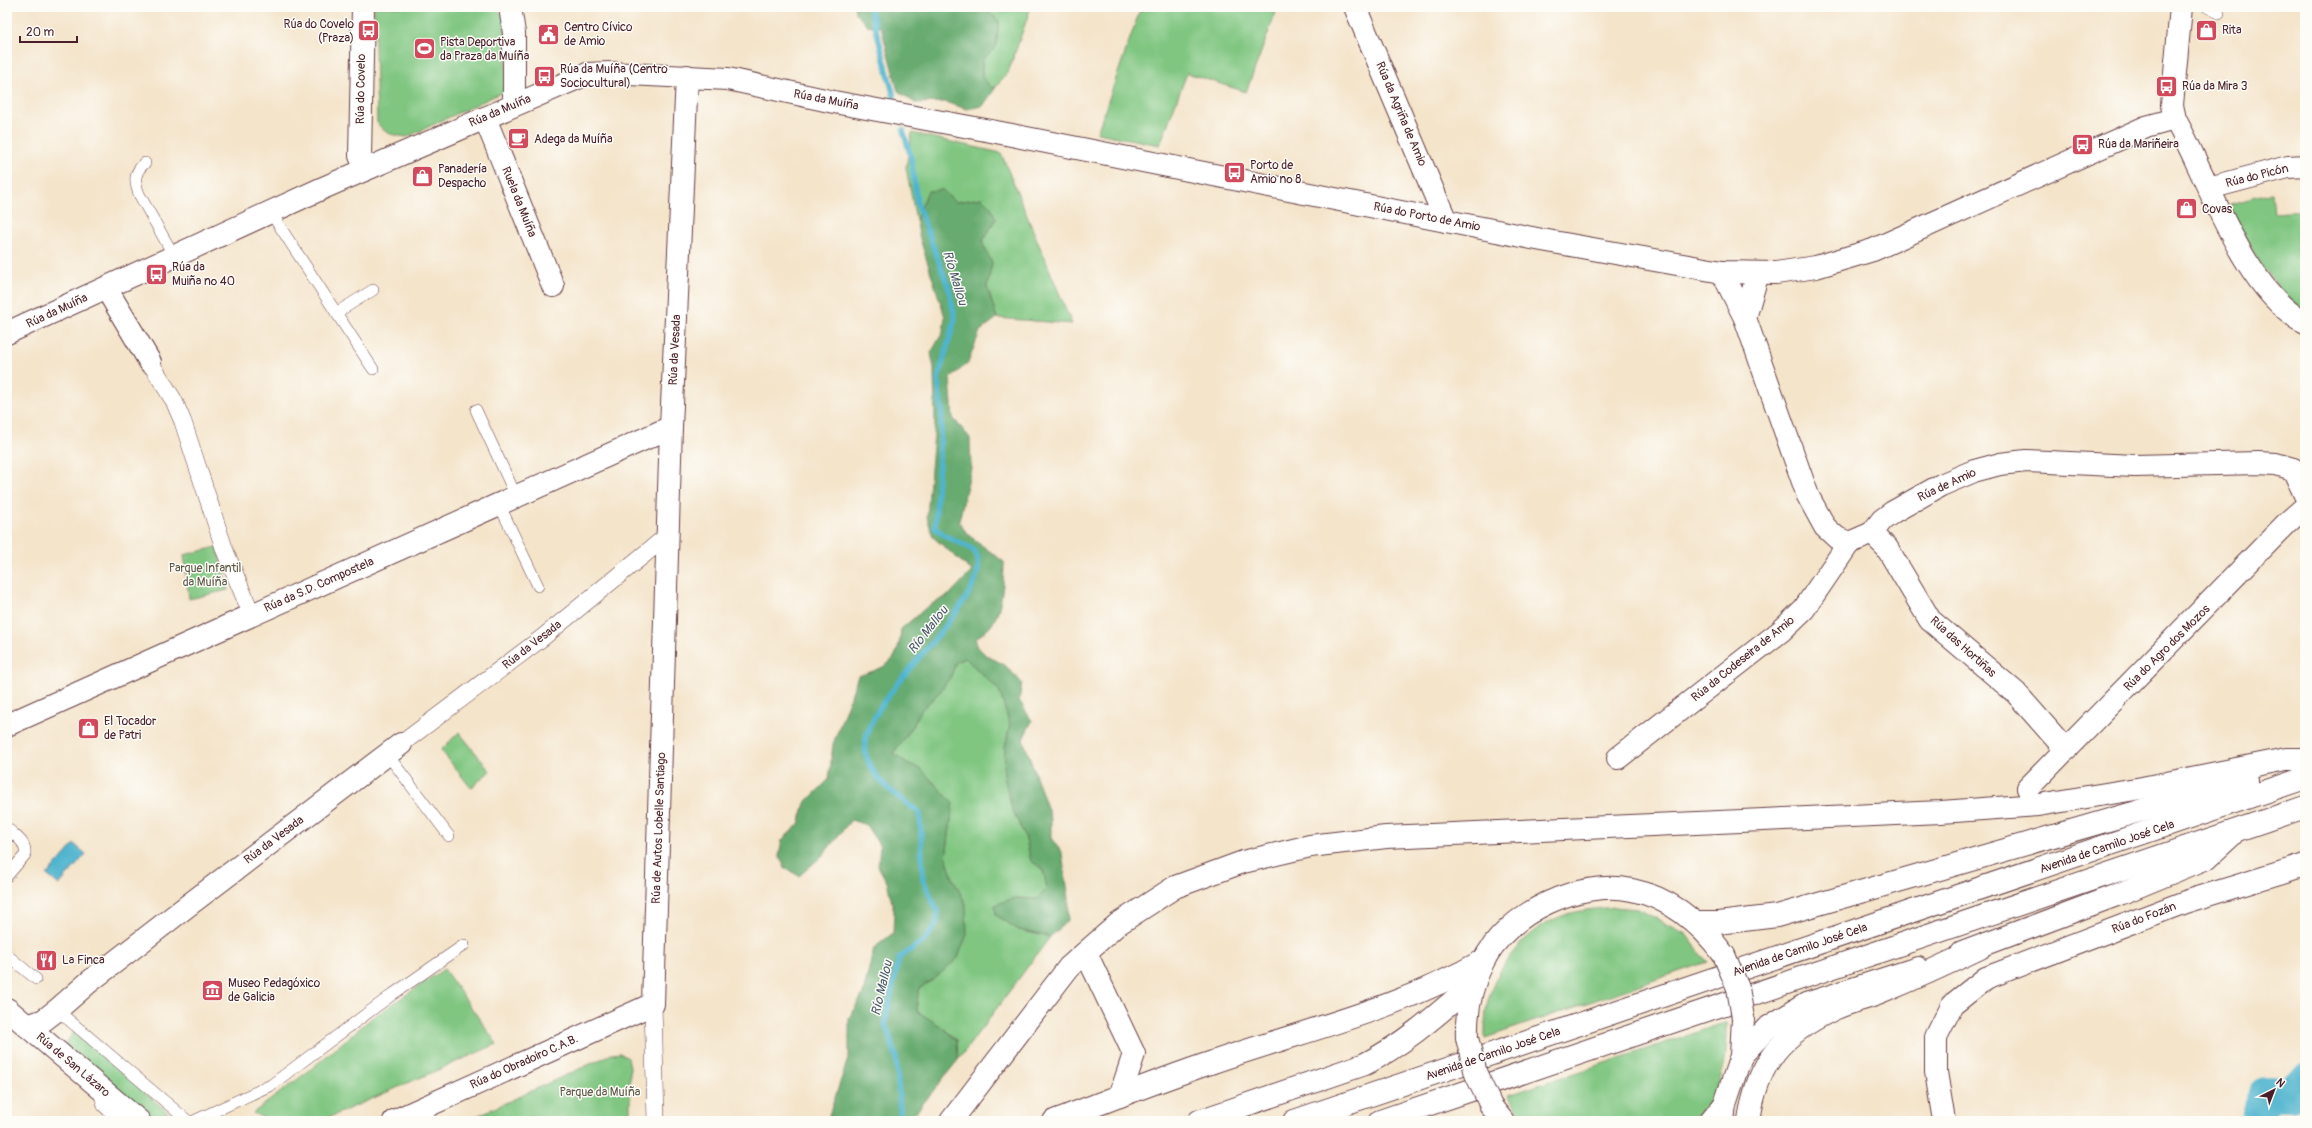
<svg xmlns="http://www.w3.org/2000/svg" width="2312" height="1128" font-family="Pangolin,sans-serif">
  <rect width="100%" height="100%" fill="#fdfcf7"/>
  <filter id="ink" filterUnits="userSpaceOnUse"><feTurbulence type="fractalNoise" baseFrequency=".025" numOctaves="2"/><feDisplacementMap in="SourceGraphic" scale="8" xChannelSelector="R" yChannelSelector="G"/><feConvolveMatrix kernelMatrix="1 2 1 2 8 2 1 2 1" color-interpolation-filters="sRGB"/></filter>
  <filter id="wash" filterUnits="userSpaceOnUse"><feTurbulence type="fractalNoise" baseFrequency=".012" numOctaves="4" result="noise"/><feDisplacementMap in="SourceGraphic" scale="16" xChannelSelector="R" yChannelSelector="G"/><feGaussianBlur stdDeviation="0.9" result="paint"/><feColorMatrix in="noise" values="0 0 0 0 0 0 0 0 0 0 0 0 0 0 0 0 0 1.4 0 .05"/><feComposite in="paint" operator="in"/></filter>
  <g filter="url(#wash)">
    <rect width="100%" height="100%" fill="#f4e4ca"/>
    <g fill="#80c681" stroke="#657256">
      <path d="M374 7H493L505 16 507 90 407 137C393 135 385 135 377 122Z"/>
      <path d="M983 7H1031L1009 70 996 87 992 88 982 77V61L996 47 999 21Z"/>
      <path d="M1141 7H1278L1246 92 1187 73 1160 145 1097 133Z"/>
      <path d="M912 133 1001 153 1072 324 997 318 987 287 992 263 981 242 996 219 982 198 955 202 943 190 928 191 916 220 906 167Z"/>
      <path d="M2272 193 2274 213 2305 211V311C2270 286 2250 247 2230 211V204Z"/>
      <path d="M217 547 228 590 189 599 184 555Z"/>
      <path d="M966 658 999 690 1010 725 1005 747 1004 776 1012 809 1025 836 1031 861 1043 869 1047 889 1037 899 1014 898 995 906 996 915 1019 930 1050 937 958 1060 957 1040 942 1027 917 1012 918 989 933 980 966 904 953 879 946 857 951 821 922 770 907 763 893 753 909 732 922 709 939 693 951 676 956 662Z"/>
      <path d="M459 732 490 771 471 788 441 750Z"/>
      <path d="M1615 907 1638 909 1686 934 1707 962 1485 1038C1485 1029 1485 1019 1486 1010 1492 974 1519 936 1553 920 1572 910 1595 909 1615 907Z"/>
      <path d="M444 969 497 1044 321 1121H270L253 1113 306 1073 372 1018Z"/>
      <path d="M1727 1022C1727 1066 1724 1087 1693 1121H1525L1509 1095Z"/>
      <path d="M74 1032 178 1121H156L65 1044Z"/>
      <path d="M620 1053 628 1058 630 1067V1121H466L612 1054Z"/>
    </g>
    <g fill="#68ab6f" stroke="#59654d">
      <path d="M854 7H983L999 21 996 47 982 61V77L992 88 996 87 983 106 967 109 945 102 915 103 898 91 881 27 867 25 856 14Z"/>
      <path d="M943 190 955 202 982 198 991 207 996 219 982 242 992 263 987 287 997 318 980 331 968 363 950 378 953 418 970 438 971 468 959 521 967 534 1004 562C1004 579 1002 615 989 628 985 632 980 635 976 638V646L987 656 1005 665 1022 683 1019 700 1032 721 1023 739 1051 819V838L1062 853 1069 899 1068 920 1050 937 1019 930 996 915 995 905 1014 898 1037 899 1047 889 1043 869 1031 861 1025 836 1012 809 1004 776 1005 747 1010 725 999 690 965 658 956 662 951 676 939 693 922 709 909 732 893 753 907 763 922 770 953 803 946 857 953 879 966 904 967 934 958 958 933 980 918 989 917 1011 942 1027 957 1041 958 1060 909 1121H827L849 1056V1018L863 994 874 948 893 933 894 911 887 882 878 866 880 846 866 825 851 820 822 856 799 876 785 868 779 856 782 840 799 824 805 803 829 779 833 744 858 676C890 666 898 663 901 629L928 606 949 595 972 571 933 537 927 517 935 422 934 368 931 353 943 332 945 317 920 239 916 220 928 191Z"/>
    </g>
    <path fill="#4fb4ce" stroke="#4c6a7c" d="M74 844 86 854 59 885 47 875Z"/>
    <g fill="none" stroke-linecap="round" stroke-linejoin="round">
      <g stroke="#4fb4ce" stroke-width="5.5">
        <path d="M870 7 894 97"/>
        <path d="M901 1121 896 1056 885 1023 899 958 925 940 937 923V910L923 880 920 813C899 798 867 777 865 748 861 698 994 600 977 556 972 543 944 540 935 527L942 414 938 379 955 319 949 289 917 203 911 157 903 130"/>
      </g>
      <path stroke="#4fb4ce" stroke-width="34" d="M2257 1121 2265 1094 2291 1095 2305 1081"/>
    </g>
  </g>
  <g filter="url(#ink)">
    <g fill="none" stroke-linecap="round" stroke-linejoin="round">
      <defs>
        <g id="service">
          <path d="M2207 7 2219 13"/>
          <path d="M145 163C134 172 134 181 139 194L174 256"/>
          <path d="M271 213 373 369"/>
          <path d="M336 313 373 290"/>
          <path d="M476 410 516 496"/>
          <path d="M499 504 538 586"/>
          <path d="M387 754 449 836"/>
          <path d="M7 828C15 836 27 842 25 855L7 876"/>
          <path d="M7 955 36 979"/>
          <path d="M57 1010 188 1121"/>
          <path d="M99 1091 103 1106 119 1121"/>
          <path d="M194 1121 271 1085 393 994 464 945"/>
        </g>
        <g id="pedestrian">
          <path d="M150 362 174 401 183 422 225 551 252 615"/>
          <path d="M401 744 542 638 668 535"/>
          <path d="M653 1004 656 1121"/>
        </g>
        <g id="minor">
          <path d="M363 7 360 156 366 169"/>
          <path d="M510 7 514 33V105"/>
          <path d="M1355 7 1446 221"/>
          <path d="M2181 7 2172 105 2175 119C2209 180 2242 288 2305 323"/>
          <path d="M485 118 553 286"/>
          <path d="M2209 188 2288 167 2305 166"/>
          <path d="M1722 272 1745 318 1808 496 1825 527 1837 538 1849 543 1872 533 1882 520 1893 512 1941 485 1974 471 2000 464 2026 461 2135 466 2258 463 2276 464 2293 469"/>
          <path d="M106 288 150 362"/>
          <path d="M1745 318 1758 273"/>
          <path d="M7 333 323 188 587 74 609 73 728 79 834 102 991 131 1542 240 1722 272 1776 273 1816 267 1873 250 2146 127 2175 119"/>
          <path d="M2293 469 2305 495"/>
          <path d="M1872 533 1887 548 1930 620 2016 693 2066 750"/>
          <path d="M7 725 671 427"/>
          <path d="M1618 758 1781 631 1804 609 1849 543"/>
          <path d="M2028 788 2288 522 2305 507"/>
          <path d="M1086 953 1134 1054 1120 1096"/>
          <path d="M27 1026 44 1020 57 1010 89 982 186 907 401 744"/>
          <path d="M394 1121 653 1004 671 427 687 76"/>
          <path d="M1944 1121 1936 1072V1037L1952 1005 1986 978 2185 902 2305 865"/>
        </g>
        <path id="primary" d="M7 1009 139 1121"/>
        <g id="trunk">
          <path d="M1696 923H1718L1777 916 2247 780"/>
          <path d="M1962 953 2122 893 2207 858 2231 836"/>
          <path d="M1467 1038C1466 1011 1471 986 1483 962 1508 912 1579 879 1632 890 1671 898 1701 924 1724 955"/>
          <path d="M1741 1056 1767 1028 1806 1004 1918 968"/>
          <path d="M1491 1106 1503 1121"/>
          <path d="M951 1121 1069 967 1118 924 1175 887 1243 862 1310 846 1386 837 1941 812 2038 805 2142 788 2286 759H2305"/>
          <path d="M1054 1121C1107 1101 1159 1080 1213 1062 1305 1030 1400 1009 1484 960"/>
          <path d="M1199 1121 1365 1064C1406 1043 1439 1013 1474 983"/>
          <path d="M1294 1121 2305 778"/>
          <path d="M1380 1121 2305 807"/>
          <path d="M1711 1121 1725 1104 1741 1056 1743 1018"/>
        </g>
        <g id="motorway">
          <path d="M1723 1121 1725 1104"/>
          <path d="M1749 1121C1757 1061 1782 1034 1834 1009 1849 1002 1865 999 1880 993 1914 979 1947 964 1980 948"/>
        </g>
      </defs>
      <use href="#service" stroke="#643d43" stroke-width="12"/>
      <use href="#pedestrian" stroke="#643d43" stroke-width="18"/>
      <use href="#minor" stroke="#643d43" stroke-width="24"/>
      <use href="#primary" stroke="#643d43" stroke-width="24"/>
      <use href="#trunk" stroke="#643d43" stroke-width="24"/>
      <use href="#motorway" stroke="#643d43" stroke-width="24"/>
      <use href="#service" stroke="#fff" stroke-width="11"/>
      <use href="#pedestrian" stroke="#fff" stroke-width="17"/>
      <use href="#minor" stroke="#fff" stroke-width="22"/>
      <use href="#primary" stroke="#fff" stroke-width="22"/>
      <use href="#trunk" stroke="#fff" stroke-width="22"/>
      <use href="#motorway" stroke="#fff" stroke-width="22"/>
      <defs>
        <g id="trunk-bridge">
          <path d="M1724 955 1738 988 1743 1018"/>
          <path d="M1467 1038 1476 1074 1491 1106"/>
        </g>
      </defs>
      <use href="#trunk-bridge" stroke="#643d43" stroke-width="24" stroke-linecap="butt"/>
      <use href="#trunk-bridge" stroke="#fff" stroke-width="22"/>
    </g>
  </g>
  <defs>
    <symbol id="shop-square" viewBox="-11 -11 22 22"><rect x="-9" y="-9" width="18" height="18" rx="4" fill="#d1495b" stroke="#fdfcf7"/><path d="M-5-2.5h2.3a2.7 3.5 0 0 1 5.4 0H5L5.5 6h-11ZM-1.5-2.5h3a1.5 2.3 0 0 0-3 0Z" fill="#fff"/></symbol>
    <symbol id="bus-square" viewBox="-11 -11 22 22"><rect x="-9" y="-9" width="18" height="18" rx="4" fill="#d1495b" stroke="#fdfcf7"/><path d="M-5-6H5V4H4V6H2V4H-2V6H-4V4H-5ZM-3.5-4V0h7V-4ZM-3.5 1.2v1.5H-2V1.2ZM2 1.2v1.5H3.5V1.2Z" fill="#fff"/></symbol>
    <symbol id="civic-square" viewBox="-11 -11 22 22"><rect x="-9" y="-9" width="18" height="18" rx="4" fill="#d1495b" stroke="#fdfcf7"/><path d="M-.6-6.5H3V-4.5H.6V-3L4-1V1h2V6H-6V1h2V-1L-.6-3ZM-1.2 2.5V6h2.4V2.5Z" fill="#fff"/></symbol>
    <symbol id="stadium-square" viewBox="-11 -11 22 22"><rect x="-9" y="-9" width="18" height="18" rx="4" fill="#d1495b" stroke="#fdfcf7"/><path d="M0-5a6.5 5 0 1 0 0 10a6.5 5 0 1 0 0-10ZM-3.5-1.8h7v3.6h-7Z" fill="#fff"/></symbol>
    <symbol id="cafe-square" viewBox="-11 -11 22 22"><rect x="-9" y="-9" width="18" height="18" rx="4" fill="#d1495b" stroke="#fdfcf7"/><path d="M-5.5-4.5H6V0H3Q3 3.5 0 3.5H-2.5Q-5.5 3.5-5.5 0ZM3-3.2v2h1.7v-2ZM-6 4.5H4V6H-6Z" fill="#fff"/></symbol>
    <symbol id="restaurant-square" viewBox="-11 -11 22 22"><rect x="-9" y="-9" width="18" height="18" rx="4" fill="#d1495b" stroke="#fdfcf7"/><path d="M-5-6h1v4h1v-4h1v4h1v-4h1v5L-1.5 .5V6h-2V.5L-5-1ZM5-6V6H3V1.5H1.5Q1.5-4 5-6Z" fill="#fff"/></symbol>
    <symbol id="museum-square" viewBox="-11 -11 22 22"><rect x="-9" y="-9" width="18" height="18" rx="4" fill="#d1495b" stroke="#fdfcf7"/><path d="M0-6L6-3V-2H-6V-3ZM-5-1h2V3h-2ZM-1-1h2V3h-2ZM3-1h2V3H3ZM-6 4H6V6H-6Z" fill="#fff"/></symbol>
  </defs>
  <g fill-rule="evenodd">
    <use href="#shop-square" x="2194" y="18" width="25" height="25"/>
    <use href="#bus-square" x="356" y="18" width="25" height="25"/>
    <use href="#civic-square" x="536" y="22" width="25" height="25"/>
    <use href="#stadium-square" x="412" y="36" width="25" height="25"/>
    <use href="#bus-square" x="532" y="64" width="25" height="25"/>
    <use href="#bus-square" x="2154" y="74" width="25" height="25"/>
    <use href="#cafe-square" x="506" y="126" width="25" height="25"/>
    <use href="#bus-square" x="2070" y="132" width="25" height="25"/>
    <use href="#bus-square" x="1222" y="160" width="25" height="25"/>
    <use href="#shop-square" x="410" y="164" width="25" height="25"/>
    <use href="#shop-square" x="2174" y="196" width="25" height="25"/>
    <use href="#bus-square" x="144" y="262" width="25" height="25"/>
    <use href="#shop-square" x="76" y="716" width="25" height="25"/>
    <use href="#restaurant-square" x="34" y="948" width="25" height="25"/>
    <use href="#museum-square" x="200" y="978" width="25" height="25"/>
  </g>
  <g text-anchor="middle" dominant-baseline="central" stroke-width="3" stroke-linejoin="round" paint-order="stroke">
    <g font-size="12" fill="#4a1f2b" stroke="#fdfcf7" text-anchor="start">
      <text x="354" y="24" text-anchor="end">Rúa do Covelo<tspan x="354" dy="14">(Praza)</tspan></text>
      <text x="564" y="27">Centro Cívico<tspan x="564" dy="14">de Amio</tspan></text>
      <text x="2222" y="30">Rita</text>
      <text x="440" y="42">Pista Deportiva<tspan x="440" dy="14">da Praza da Muíña</tspan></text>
      <text x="560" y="69">Rúa da Muíña (Centro<tspan x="560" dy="14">Sociocultural)</tspan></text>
      <text x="2182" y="86">Rúa da Mira 3</text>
      <text x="534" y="139">Adega da Muíña</text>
      <text x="2098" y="144">Rúa da Mariñeira</text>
      <text x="1250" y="165">Porto de<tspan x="1250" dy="14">Amio nº 8</tspan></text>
      <text x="438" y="169">Panadería<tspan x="438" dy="14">Despacho</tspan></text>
      <text x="2202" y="209">Covas</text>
      <text x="172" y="267">Rúa da<tspan x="172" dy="14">Muiña nº 40</tspan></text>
      <text x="104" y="721">El Tocador<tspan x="104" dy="14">de Patri</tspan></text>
      <text x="62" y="960">La Finca</text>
      <text x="228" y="983">Museo Pedagóxico<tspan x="228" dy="14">de Galicia</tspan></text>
    </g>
    <g font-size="12" fill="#4a1f2b" stroke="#fdfcf7">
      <text transform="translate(361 89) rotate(-89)">Rúa do Covelo</text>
      <text transform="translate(826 100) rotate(11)">Rúa da Muíña</text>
      <text transform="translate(500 111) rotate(-23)">Rúa da Muíña</text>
      <text transform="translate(1401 114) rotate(67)">Rúa da Agriña de Amio</text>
      <text transform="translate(2257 176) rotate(-14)">Rúa do Picón</text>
      <text transform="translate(519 202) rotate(68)">Ruela da Muíña</text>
      <text transform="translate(1427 217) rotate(11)">Rúa do Porto de Amio</text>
      <text transform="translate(57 311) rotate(-25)">Rúa da Muíña</text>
      <text transform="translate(675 350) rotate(-87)">Rúa da Vesada</text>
      <text transform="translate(1947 485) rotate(-25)">Rúa de Amio</text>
      <text transform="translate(319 585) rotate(-24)">Rúa da S.D. Compostela</text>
      <text transform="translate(532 645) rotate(-38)">Rúa da Vesada</text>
      <text transform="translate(1963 647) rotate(42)">Rúa das Hortiñas</text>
      <text transform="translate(2167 648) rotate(-45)">Rúa do Agro dos Mozos</text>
      <text transform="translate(1743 659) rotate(-39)">Rúa da Codeseira de Amio</text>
      <text transform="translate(659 828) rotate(-88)">Rúa de Autos Lobelle Santiago</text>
      <text transform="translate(274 840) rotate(-37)">Rúa da Vesada</text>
      <text transform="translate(2107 847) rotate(-19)">Avenida de Camilo José Cela</text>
      <text transform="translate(2144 918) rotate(-21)">Rúa do Fozán</text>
      <text transform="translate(1800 950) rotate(-19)">Avenida de Camilo José Cela</text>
      <text transform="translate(1493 1054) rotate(-19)">Avenida de Camilo José Cela</text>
      <text transform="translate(524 1062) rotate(-24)">Rúa do Obradoiro C.A.B.</text>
      <text transform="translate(73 1065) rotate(40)">Rúa de San Lázaro</text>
    </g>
    <g font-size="12" fill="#5d5949" stroke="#fdfcf7">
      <text x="205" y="568">Parque Infantil<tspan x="205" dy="14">da Muíña</tspan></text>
      <text x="600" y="1092">Parque da Muíña</text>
    </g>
    <g font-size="13" font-style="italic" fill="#4c5b6c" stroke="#fdfcf7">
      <text transform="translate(955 278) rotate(73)">Río Mallou</text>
      <text transform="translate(928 630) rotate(-52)">Río Mallou</text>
      <text transform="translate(882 988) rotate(-77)">Río Mallou</text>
    </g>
  </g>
  <rect width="2312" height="1128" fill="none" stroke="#fdfcf7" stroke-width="24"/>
  <g transform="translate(2274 1090) rotate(42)" stroke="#fdfcf7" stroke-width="3" paint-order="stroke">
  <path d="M0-3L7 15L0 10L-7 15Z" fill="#4a1f2b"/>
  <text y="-6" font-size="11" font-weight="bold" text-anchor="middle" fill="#4a1f2b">N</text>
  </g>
  <path d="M20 36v6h57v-6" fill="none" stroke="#4a1f2b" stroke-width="2"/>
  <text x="26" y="36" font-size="12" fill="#4a1f2b" stroke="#fdfcf7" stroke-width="3" paint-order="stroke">20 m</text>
</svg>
